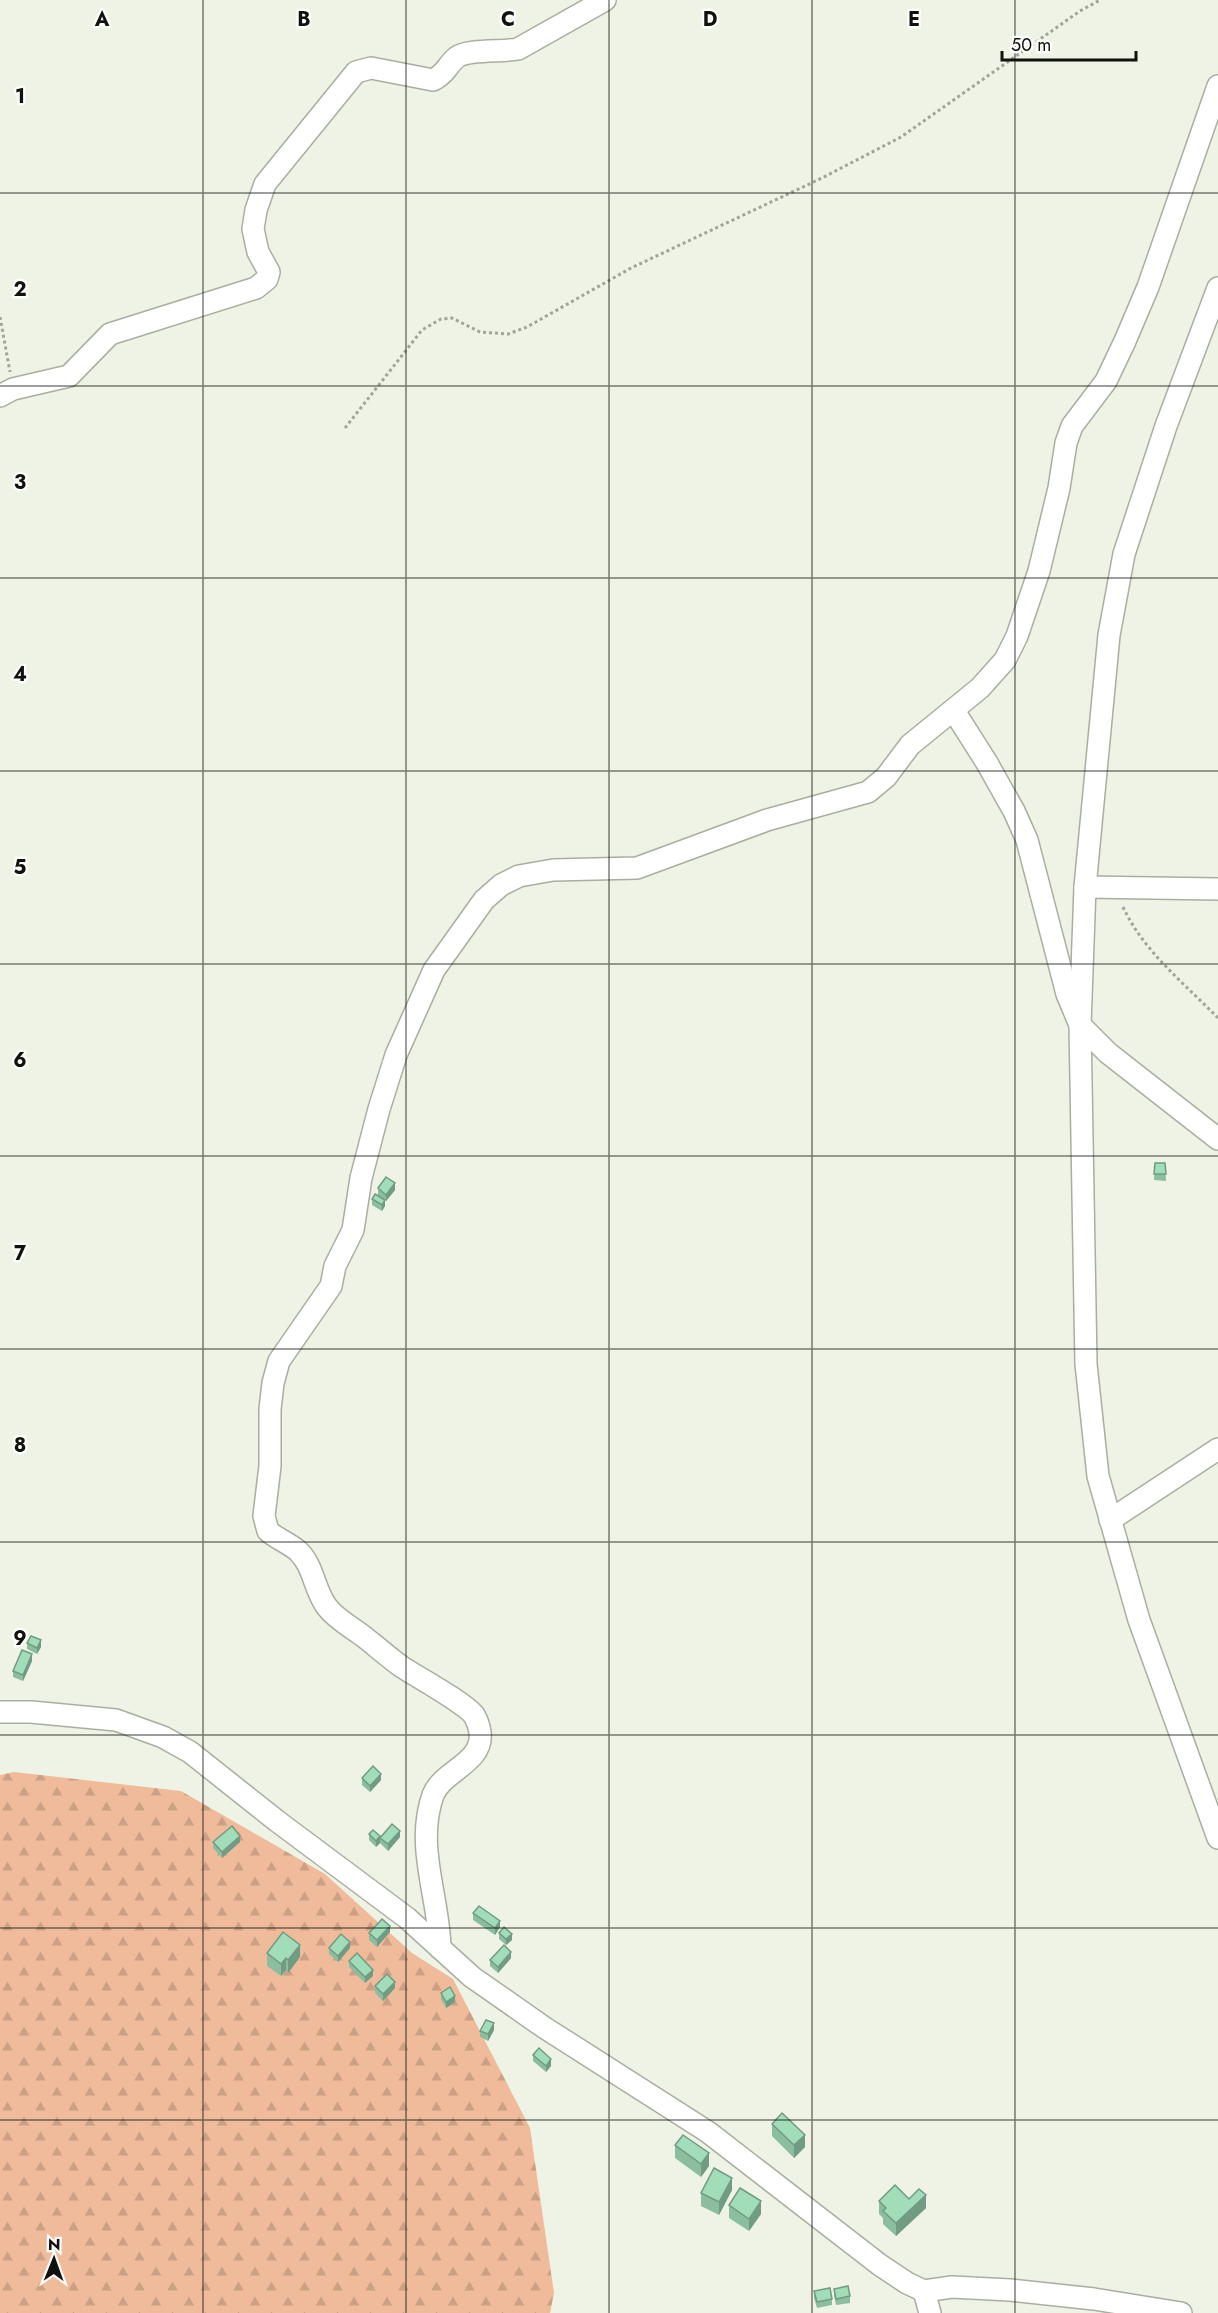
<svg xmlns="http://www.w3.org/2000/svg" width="1218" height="2313" font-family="Jost,sans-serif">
  <defs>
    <pattern id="forest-firs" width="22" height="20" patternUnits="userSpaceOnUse" patternTransform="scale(1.5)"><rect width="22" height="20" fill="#efbb9a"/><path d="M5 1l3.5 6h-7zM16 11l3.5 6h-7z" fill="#cca084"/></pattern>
  </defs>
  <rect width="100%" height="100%" fill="#eef3e5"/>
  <path fill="url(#forest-firs)" d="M14 1772 181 1791 325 1874 412 1953 453 1979 530 2128 554 2293 550 2313H0V1775Z"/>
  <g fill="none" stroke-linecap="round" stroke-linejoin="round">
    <defs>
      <g id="minor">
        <path d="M1218 288 1166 426 1124 554 1109 635 1085 887 1080 1025 1086 1364 1098 1476 1139 1620 1218 1838"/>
        <path d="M0 396 13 389 69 376 110 334 256 288 267 279 269 272 258 252 253 229 256 210 265 184 356 72 371 68 433 80C446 74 447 65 457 57 468 49 502 52 518 49L605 0"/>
        <path d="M954 711 987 763 1014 811 1027 840 1067 994 1080 1025 1108 1053 1218 1139"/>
        <path d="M1085 887 1218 889"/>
        <path d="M1110 1520 1218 1449"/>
        <path d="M0 1712H31L116 1720 163 1737 190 1752 277 1821 407 1918 472 1977 545 2028 708 2132 880 2265 907 2283 924 2291 952 2287 1010 2290 1094 2299 1181 2313"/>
        <path d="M440 1948C439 1897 415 1846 433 1795 443 1770 484 1763 480 1732 479 1726 477 1720 474 1715 463 1702 419 1678 402 1667 388 1657 376 1646 363 1636 351 1627 336 1619 327 1607 314 1590 314 1566 298 1551 289 1543 277 1539 268 1531L264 1516 270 1466V1409L273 1383 279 1361 331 1286 335 1266 353 1230 361 1178 379 1109 396 1055 434 970 484 900 501 885 519 876 553 870 637 868 767 820 868 792 886 777 910 745 980 688 1005 660 1017 636 1039 571 1059 488 1066 443 1072 426 1106 381 1125 341 1148 287 1218 86"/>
        <path d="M924 2291 930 2313"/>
      </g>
    </defs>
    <use href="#minor" stroke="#a9aea0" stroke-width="24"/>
    <g stroke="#a0a499" stroke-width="3" stroke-dasharray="3 3" stroke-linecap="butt">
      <path d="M0 317 10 372"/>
      <path d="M345 428 422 330 441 319 452 318 480 332 508 334 527 327 631 268 822 178 901 137 1080 11 1100 0"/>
      <path d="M1123 907C1144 952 1184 983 1218 1018"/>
    </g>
    <use href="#minor" stroke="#fff" stroke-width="21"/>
  </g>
  <g fill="#8abe9f">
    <path d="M1155 1163H1165L1166 1181 1154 1180Z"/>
    <path d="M378 1188 395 1190 386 1201 385 1200V1206L382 1211 372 1205V1199L382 1198 378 1195Z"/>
    <path d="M27 1643 41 1647 37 1654 27 1649Z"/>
    <path d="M32 1661 23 1681 13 1677V1671Z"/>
    <path d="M362 1778 381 1780 370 1792 362 1785Z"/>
    <path d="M369 1834 380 1836 400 1837 388 1851 380 1843 376 1847 369 1840Z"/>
    <path d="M213 1842H240L222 1858 213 1848Z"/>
    <path d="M473 1913 500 1927 495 1935 473 1920Z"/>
    <path d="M390 1932 377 1947 369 1940V1933Z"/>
    <path d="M499 1933 512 1940 506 1945 499 1939Z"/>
    <path d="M329 1948H350L338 1962 329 1954Z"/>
    <path d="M267 1953 300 1957 288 1973 286 1970 281 1976 267 1966Z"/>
    <path d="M511 1958 498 1973 490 1966V1960Z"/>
    <path d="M349 1961 373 1976 365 1983 349 1967Z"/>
    <path d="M375 1986 395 1988 383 2001 375 1993Z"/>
    <path d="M441 1993 455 2002 446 2008 441 1999Z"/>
    <path d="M494 2030 488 2041 480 2037V2031Z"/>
    <path d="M533 2055 551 2066 546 2072 533 2061Z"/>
    <path d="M772 2124 805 2147 794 2158 772 2136Z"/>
    <path d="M675 2145 709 2166 701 2177 675 2158Z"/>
    <path d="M732 2190 719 2215 701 2206V2193Z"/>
    <path d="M909 2199 926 2208 896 2236 883 2224V2218L879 2214V2201Z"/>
    <path d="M729 2205 761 2214 749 2231 729 2218Z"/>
    <path d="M834 2289 850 2296V2303L836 2305 834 2295Z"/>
    <path d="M814 2291 832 2299V2305L817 2308 814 2298Z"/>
  </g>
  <g fill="#719b82">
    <path d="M395 1183V1190L386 1201V1195Z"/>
    <path d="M385 1200V1206L382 1211V1205Z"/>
    <path d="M41 1640V1647L37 1654V1648Z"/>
    <path d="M32 1654V1661L23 1681V1675Z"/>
    <path d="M381 1774V1780L370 1792V1786Z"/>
    <path d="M400 1831V1837L388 1851V1844Z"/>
    <path d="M240 1836V1842L222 1858V1852Z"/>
    <path d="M380 1836V1843L376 1847V1841Z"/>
    <path d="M500 1921V1927L495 1935V1928Z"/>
    <path d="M390 1926V1932L377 1947V1940Z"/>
    <path d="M512 1934V1940L506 1945V1939Z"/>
    <path d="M350 1942V1948L338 1962V1956Z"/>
    <path d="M300 1945V1957L288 1973V1960Z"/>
    <path d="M511 1952V1958L498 1973V1967Z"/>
    <path d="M286 1958V1970L281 1976V1964Z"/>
    <path d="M373 1970V1976L365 1983V1977Z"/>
    <path d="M395 1982V1988L383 2001V1994Z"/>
    <path d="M455 1996V2002L446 2008V2002Z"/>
    <path d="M494 2023V2030L488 2041V2034Z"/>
    <path d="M551 2059V2066L546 2072V2066Z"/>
    <path d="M805 2135V2147L794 2158V2145Z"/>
    <path d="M709 2153V2166L701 2177V2164Z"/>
    <path d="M732 2178V2190L719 2215V2202Z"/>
    <path d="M926 2195V2208L896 2236V2223Z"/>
    <path d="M761 2201V2214L749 2231V2219Z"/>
  </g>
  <g fill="#a1ddb9" stroke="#719b82" stroke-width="1.5">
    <path d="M1155 1163H1165L1166 1174H1154Z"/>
    <path d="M386 1177 395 1183 386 1195 378 1188Z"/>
    <path d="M375 1194 385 1200 382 1205 372 1199Z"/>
    <path d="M31 1636 41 1640 37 1648 27 1643Z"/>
    <path d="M22 1650 32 1654 23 1675 13 1671Z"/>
    <path d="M373 1766 381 1774 370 1786 362 1778Z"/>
    <path d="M392 1824 400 1831 388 1844 380 1838Z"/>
    <path d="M232 1826 240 1836 222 1852 213 1842Z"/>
    <path d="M373 1830 380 1836 376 1841 369 1834Z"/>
    <path d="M479 1906 500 1921 495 1928 473 1913Z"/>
    <path d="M382 1919 390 1926 377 1940 369 1933Z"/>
    <path d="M504 1927 512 1934 506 1939 499 1933Z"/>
    <path d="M283 1932 300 1945 288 1960 286 1958 281 1964 267 1953Z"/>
    <path d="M341 1934 350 1942 338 1956 329 1948Z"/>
    <path d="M504 1945 511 1952 498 1967 490 1960Z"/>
    <path d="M357 1953 373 1970 365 1977 349 1961Z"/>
    <path d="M387 1974 395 1982 383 1994 375 1986Z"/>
    <path d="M450 1987 455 1996 446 2002 441 1993Z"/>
    <path d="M486 2020 494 2023 488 2034 480 2031Z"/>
    <path d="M539 2048 551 2059 546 2066 533 2055Z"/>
    <path d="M782 2113 805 2135 794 2145 772 2124Z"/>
    <path d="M683 2135 709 2153 701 2164 675 2145Z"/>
    <path d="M714 2168 732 2178 719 2202 701 2193Z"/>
    <path d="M895 2185 909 2199 919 2189 926 2195 896 2223 883 2211 886 2208 879 2201Z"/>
    <path d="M740 2188 761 2201 749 2219 729 2205Z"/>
    <path d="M848 2286 850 2296 836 2299 834 2289Z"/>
    <path d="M830 2288 832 2299 817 2302 814 2291Z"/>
  </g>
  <path fill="none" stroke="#11120e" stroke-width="1.5" stroke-opacity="0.55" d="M203 0V2313M406 0V2313M609 0V2313M812 0V2313M1015 0V2313M0 193H1218M0 386H1218M0 578H1218M0 771H1218M0 964H1218M0 1156H1218M0 1349H1218M0 1542H1218M0 1735H1218M0 1928H1218M0 2120H1218"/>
  <g font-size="20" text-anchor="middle" font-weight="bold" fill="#11120e" stroke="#fefffc" stroke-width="4.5" stroke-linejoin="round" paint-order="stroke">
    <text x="102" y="26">A</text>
    <text x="304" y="26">B</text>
    <text x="508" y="26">C</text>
    <text x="710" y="26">D</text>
    <text x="914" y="26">E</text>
    <text x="20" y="103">1</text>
    <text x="20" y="296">2</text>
    <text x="20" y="489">3</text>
    <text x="20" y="681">4</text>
    <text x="20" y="874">5</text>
    <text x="20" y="1067">6</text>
    <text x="20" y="1260">7</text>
    <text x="20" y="1452">8</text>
    <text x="20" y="1645">9</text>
  </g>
  <g transform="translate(54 2259) rotate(1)" stroke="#fefffc" stroke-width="4.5" paint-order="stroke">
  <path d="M0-4.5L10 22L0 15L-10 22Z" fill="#11120e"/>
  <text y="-9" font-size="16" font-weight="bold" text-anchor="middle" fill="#11120e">N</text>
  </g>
  <path d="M1002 51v9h134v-9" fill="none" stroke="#11120e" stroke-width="3"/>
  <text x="1011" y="51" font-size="18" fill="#11120e" stroke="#fefffc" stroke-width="4.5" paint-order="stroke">50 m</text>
</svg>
